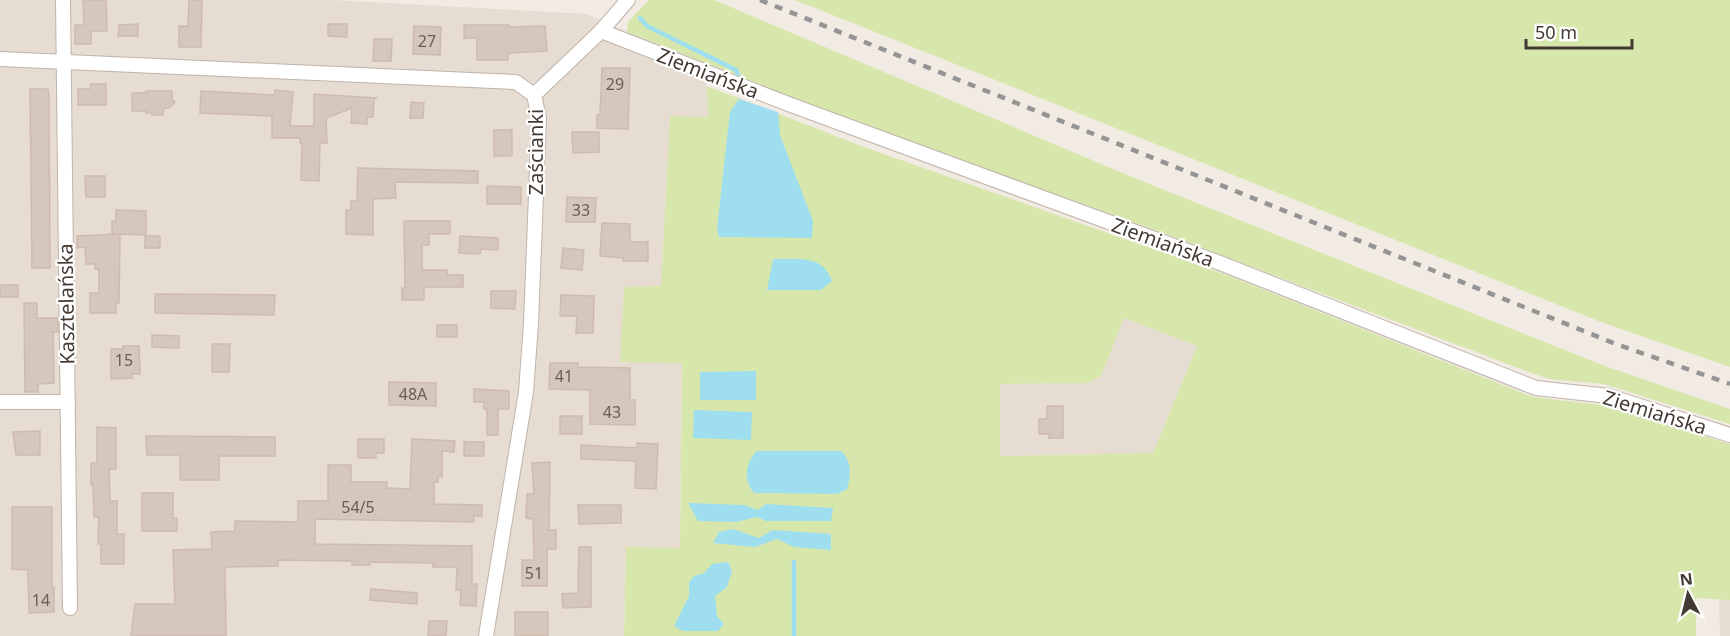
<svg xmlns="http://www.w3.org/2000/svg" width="1730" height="636" font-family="'Noto Sans',sans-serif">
  <rect width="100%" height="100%" fill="#f2ebe4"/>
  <g fill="#e6dcd2">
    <path d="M0 0H332L587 14 627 32 706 63 708 117H670L661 287H624L621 362H682L680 548 626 547 624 636H0Z"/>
    <path d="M1124 318 1197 346 1153 453 1000 456V384L1088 383Z"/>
    <path d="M1719 599 1730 600V636H1720Z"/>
  </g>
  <g fill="#d7e7ac" fill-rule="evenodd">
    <path d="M649 0H714L1139 180 1605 366 1730 409V424L1604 384 1549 379 1526 371 1155 230 848 119 627 32 628 22Z"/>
    <path d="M795 0H1730V367L1601 322Z"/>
    <path d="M707 86 864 147 1227 275 1533 397 1610 406 1730 444V600L1696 598V636H624L626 547 680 548 682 363 620 362 624 287 661 286 670 116 708 117ZM1124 318 1197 346 1153 453 1000 456V384L1088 383 1101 376Z"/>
  </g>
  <g fill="#9fdeef">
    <path d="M739 99 778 112 780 135 813 221 812 238 719 237 717 229 729 120 730 112Z"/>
    <path d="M773 259C797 259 823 254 832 281L821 290H767Z"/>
    <path d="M756 371V400H700V372Z"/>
    <path d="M694 410 752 412 751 440 693 438Z"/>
    <path d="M757 451H841C852 461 851 475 847 489L837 494 754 493C743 480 745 463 757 451Z"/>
    <path d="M688 503 744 505 758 510 766 504 833 508 831 521H766L757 517 736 522 698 521Z"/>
    <path d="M733 529 759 538 772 530 831 534V550L794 547 777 539 755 547 713 543 719 532Z"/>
    <path d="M728 562 732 571 727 587 715 596 717 616 724 624 718 631H683L674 626 689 596V582L694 576 704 573 712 564Z"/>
  </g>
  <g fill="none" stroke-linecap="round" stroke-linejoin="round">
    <g stroke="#9fdeef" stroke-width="4.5">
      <path d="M640 18 647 26 736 70 740 79"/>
      <path d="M794 636V562"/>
    </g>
  </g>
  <g fill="#d6c7bc" stroke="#cebbad" stroke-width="1.5">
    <path d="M83 0H106L107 31H91V44H75V25H84Z"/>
    <path d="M189 0H202L201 47H179V26H188Z"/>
    <path d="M138 24V36H118L119 25Z"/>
    <path d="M328 24H347V37L328 36Z"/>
    <path d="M464 25H509V27L545 26 547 51 508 53V60H477V38H464Z"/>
    <path d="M414 26 441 27 440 55 413 54Z"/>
    <path d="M374 39H392L391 61H373Z"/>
    <path d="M602 68H630L628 129 597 128V115H600Z"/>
    <path d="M91 84H106V105H78V89H90Z"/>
    <path d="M30 89H48L49 95 50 268H32Z"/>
    <path d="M275 90 293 92 290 126H314V94L377 98 374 99 373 117H367V124L351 123 352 108 326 118 327 143H320L319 181 301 180 302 143H300V138H272V116L200 113 201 91 274 95Z"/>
    <path d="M146 91H172V99L175 102 169 108H164L163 115H152V113H146V111H132V93H146Z"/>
    <path d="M411 102 424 103 423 118H410Z"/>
    <rect x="494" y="130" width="18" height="26"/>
    <path d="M572 132H599V152L573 153Z"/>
    <path d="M358 168 478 171V183L395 182 396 198 373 199V235L346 234V210H351V201H357Z"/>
    <path d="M85 176H105V197H86Z"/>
    <path d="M487 186 521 187V204H487Z"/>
    <path d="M567 197 596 198 595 222H566Z"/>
    <path d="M116 210 146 211V235L120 234 119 303H116V313H90V293H99V269H95V264H86L85 247 77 248V236L119 234H112V221H116Z"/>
    <path d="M404 221H450V234H429V245H422V270H447V275H463V287H424V300H402V288H405Z"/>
    <path d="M602 223 630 224V242H648V261H623V258L600 256Z"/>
    <rect x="145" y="236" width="15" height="12"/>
    <path d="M460 236 498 238V250L481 249 480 254 459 253Z"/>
    <path d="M563 248 584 250 582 270 561 268Z"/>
    <rect x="0" y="285" width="18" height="12"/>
    <path d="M491 291H516L515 309 491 308Z"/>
    <path d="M155 294 275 295 274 315 155 313Z"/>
    <path d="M561 295 594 296 593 333H576L577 316H560Z"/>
    <path d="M24 303H37V318H58V332H53L54 383 38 384V392H25Z"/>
    <rect x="437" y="325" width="20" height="12"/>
    <path d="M152 335 179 336V348L152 347Z"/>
    <path d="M212 344H230L229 372H212Z"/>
    <path d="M123 346H139L140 374H132V378L111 379V349H123Z"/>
    <path d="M550 363H578V367L630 368V400H635V425L590 424V390L549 389Z"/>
    <path d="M389 382 436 383V406L389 405Z"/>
    <path d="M474 389 509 391V409H498V435H487V409H484V402H474Z"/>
    <path d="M1047 406H1063V438H1049V434H1039V419H1047Z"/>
    <rect x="560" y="416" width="22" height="18"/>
    <path d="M97 427 116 428V469H109L110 501H117V534H124V564H101V544H98L99 517H94L93 485H91V463H97Z"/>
    <path d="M40 431V455H16L13 432Z"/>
    <path d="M146 436 275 437V456H219V480H180V455H147Z"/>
    <path d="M358 439H384V453H376V458H358Z"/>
    <path d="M412 439 455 441 454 452 442 451V477H438V482H434V504L482 505V516H474V522L315 519V544L472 546V584H477L476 606 460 605 461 590H456L457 567H433V563L370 562V565H352V561L278 560V566L225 567 226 636H131L135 604H175L173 550 212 549 211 532 235 531V521L298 522V501H328V465H351V482H387V488L410 489Z"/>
    <rect x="464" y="442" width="20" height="14"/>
    <path d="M637 443 658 444 656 489 635 488 636 461 581 459V445L637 448Z"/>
    <path d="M550 462 549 530H556V549H547V586H522V560H534L533 519 526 518 527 494H534L532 463Z"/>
    <path d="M142 493H173V518H177V531H142Z"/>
    <path d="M578 505H621V523L579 524Z"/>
    <path d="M12 507H52V587H54V612L29 613 28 570 12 569Z"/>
    <path d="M579 547H591V607L563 608 562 594 578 593Z"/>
    <path d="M371 589 417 593V604L370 600Z"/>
    <rect x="515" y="612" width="33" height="24"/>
    <path d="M429 621H447L446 636H428Z"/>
  </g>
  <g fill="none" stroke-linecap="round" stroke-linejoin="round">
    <defs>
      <g id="street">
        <path d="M63 0 70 608"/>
        <path d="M601 31 791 105 1220 263 1536 388 1609 396 1730 435"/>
        <path d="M0 59 516 82 534 95 539 118 531 323 526 392 486 636"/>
        <path d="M534 95 601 31 628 0"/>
        <path d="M0 402H68"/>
      </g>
    </defs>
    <use href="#street" stroke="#c0b4aa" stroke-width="16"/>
    <use href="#street" stroke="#fff" stroke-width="14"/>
    <path stroke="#949494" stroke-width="4.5" stroke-dasharray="8 8" stroke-linecap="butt" d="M760 0 1616 344 1730 384"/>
  </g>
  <g text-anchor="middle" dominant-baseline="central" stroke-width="4.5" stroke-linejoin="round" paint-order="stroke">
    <g font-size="16" fill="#685d56">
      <text x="427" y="41">27</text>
      <text x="615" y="84">29</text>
      <text x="581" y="210">33</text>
      <text x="124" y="360">15</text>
      <text x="564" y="376">41</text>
      <text x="413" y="394">48A</text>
      <text x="612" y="412">43</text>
      <text x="358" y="507">54/5</text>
      <text x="534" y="573">51</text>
      <text x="41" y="600">14</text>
    </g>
    <g font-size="20" fill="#443a34" stroke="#fff">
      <text transform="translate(708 73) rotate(21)">Ziemiańska</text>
      <text transform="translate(535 152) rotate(-90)">Zaścianki</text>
      <text transform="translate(1163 242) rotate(20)">Ziemiańska</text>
      <text transform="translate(66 304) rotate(-91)">Kasztelańska</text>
      <text transform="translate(1655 412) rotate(17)">Ziemiańska</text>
    </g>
  </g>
  <g transform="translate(1688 594) rotate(353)" stroke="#ffffff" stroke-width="4.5" paint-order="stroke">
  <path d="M0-4.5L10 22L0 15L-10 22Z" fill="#443a34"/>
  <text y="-9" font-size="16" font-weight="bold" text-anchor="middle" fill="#443a34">N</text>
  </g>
  <path d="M1526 39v9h106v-9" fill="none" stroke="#443a34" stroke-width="3"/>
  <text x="1535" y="39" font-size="18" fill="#443a34" stroke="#ffffff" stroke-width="4.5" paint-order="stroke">50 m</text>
</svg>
